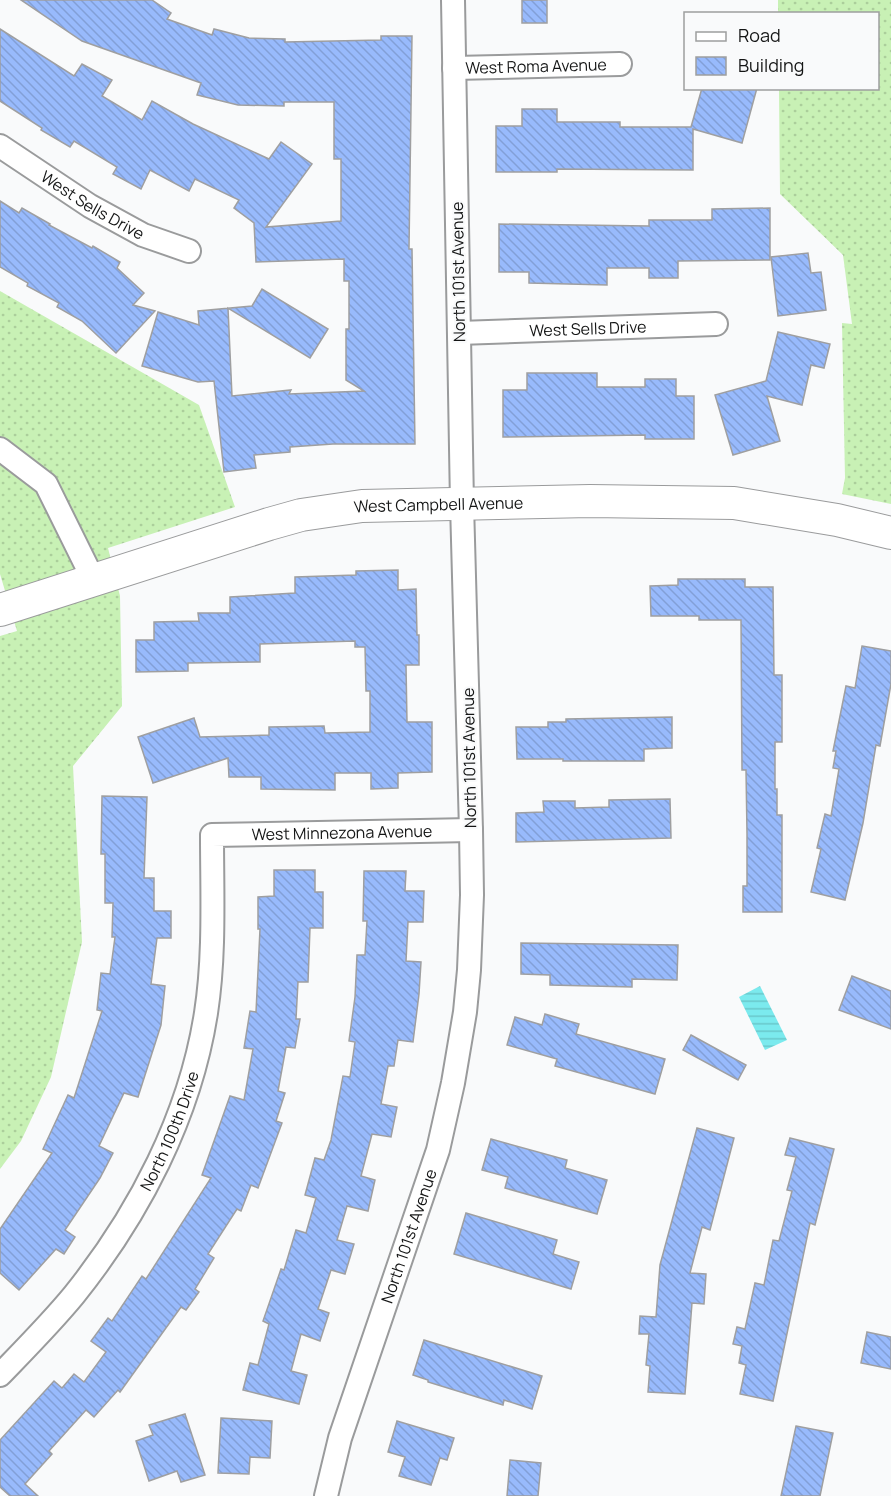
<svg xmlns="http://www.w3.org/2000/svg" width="891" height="1496" font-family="Manrope,sans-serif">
  <defs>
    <pattern id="grass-dots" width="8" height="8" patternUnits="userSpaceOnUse" patternTransform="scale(1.5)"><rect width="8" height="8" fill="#c8f1b5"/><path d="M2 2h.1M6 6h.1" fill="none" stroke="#abce9b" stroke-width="1.8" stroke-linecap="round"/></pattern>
    <pattern id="water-rules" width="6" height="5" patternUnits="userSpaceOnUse" patternTransform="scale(1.5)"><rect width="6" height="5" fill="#7beaee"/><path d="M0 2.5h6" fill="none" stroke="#69c8cb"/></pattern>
    <pattern id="building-back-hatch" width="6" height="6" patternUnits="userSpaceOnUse" patternTransform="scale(1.5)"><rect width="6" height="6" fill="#98bafc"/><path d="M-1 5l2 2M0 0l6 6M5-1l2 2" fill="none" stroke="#829fd7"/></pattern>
  </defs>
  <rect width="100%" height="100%" fill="#f9fafb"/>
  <g fill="url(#grass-dots)">
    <path d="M778 0H891V504L842 494 845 478 842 323 852 324 843 255 780 194 779 89 878 88V14L778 13Z"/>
    <path d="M0 291 199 405 235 507 108 548 120 596 122 706 73 766 82 942 51 1077 21 1141 0 1169V636L17 631 0 574Z"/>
  </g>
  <path fill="url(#water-rules)" d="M760 986 787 1040 765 1050 739 997Z"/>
  <g fill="url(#building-back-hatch)" stroke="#9f9fa0" stroke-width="1.5">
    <path d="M21 0H152L171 13 167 19 212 35 214 29 249 38 285 39V42L381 40V36H412L409 249H412L415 444H333L290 447V452L254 455 256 468 224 472 214 381 198 382 142 366 158 312 199 325 198 311 252 306 262 289 328 329 310 358 228 308 232 396 291 390 289 394 364 391 346 380V329H349V281H344V259L256 262 254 223 234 208 239 200 195 179 189 191 150 170 141 189 113 174 117 167 74 141 70 147 41 130 42 128 0 101V29L74 76 82 64 112 80 102 96 142 120 152 101 193 124 269 159 281 142 312 164 266 227 341 221V159H334V102H284V106L238 105 197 95 201 83 82 41Z"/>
    <rect x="522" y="0" width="25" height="23"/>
    <path d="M702 88H757L742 143 693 129V170L557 169V172H496V126H522V109H557V122H620V127H691Z"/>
    <path d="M0 201 19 213 22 208 50 224 49 225 92 248 93 246 120 262 117 268 144 293 133 305 155 311 116 353 82 321 57 307 59 303 27 286 28 283 0 267Z"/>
    <path d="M770 208V260L678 261V278H649V268H607V285L529 283V272H499V224L649 226V220H712V209Z"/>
    <path d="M808 253 811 273 821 272 826 310 778 316 771 257Z"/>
    <path d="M778 332 830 344 824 368 811 365 802 405 767 396 780 441 733 455 715 395 766 381Z"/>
    <path d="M527 373H597V387H645V379H676V396H694V439H645V435L503 437V390H527Z"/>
    <path d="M398 570V590L416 589 417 635H419V665H406L407 722H432V772L398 773V788L371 789V773H335V790L261 789V777H229L228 758 153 783 138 737 194 718 200 737 269 735V727L324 726 325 733 370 732V691H366L365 647H355V641L260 644V662L188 663V671L136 672V640H154V622L199 621 198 613H230V597L295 593V577L356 575V571Z"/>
    <path d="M678 579H745V587H773L774 675H782V742H775V789H777V815H782V912H743V886H747V834L746 770H742L741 620H699V616H651L650 586 678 585Z"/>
    <path d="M862 646 891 651V684L880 746 876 745 863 823 845 900 811 892 821 849 817 848 825 814 831 816 839 769 833 768 836 751H833L846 686 855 688Z"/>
    <path d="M672 717V748L644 749V761H563V759H517L516 727H548V722H566V719Z"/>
    <path d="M102 796 147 797 144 878H154V911H171V938H157L151 984 165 986 161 1025 138 1097 124 1093 99 1146 113 1153 100 1178 65 1230 75 1237 64 1254 56 1249 19 1290 0 1273V1229L52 1153 43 1149 68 1095 74 1098 102 1011 97 1010 101 973 110 974 115 937H112L113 903H105V854H101Z"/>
    <path d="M670 799 671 838 516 842V813L544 812 543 801H575V808L609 807V800Z"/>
    <path d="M274 870H315V892H323V928H310L308 982H298L296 1019H300L295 1048 286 1047 278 1091 285 1093 276 1121 282 1123 258 1188 251 1185 241 1211 237 1209 208 1254 214 1258 195 1289 199 1292 186 1310 181 1307 120 1392 118 1390 94 1417 86 1410 49 1451 52 1454 25 1484 38 1496H10L0 1487V1440L54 1381 62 1388 74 1374 84 1382 106 1352 91 1341 108 1318 112 1321 142 1276 146 1279 211 1178 202 1175 230 1096 244 1100 253 1049 244 1048 250 1011 256 1012 260 929H258V897L274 896Z"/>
    <path d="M364 871H406L405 891H424L423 922H408L406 961 421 962 419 994 413 1042 398 1040 394 1066H388L381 1104 397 1107 391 1137 372 1134 361 1176 375 1180 368 1211 347 1206 337 1240 354 1244 345 1274 331 1270 318 1309 329 1313 320 1341 301 1334 291 1371 307 1375 299 1404 243 1390 250 1363 258 1365 269 1324 263 1321 281 1269 284 1270 296 1230 306 1233 316 1198 305 1195 315 1158 324 1160 331 1140 343 1076 350 1077 355 1042 349 1041 355 997 357 955H365L367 921H363Z"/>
    <path d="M521 943 678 945 677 980 632 979V987L550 985V975L521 974Z"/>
    <path d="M852 976 891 991V1029L839 1010Z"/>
    <path d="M545 1014 579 1024 576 1034 665 1059 655 1094 555 1066 557 1059 507 1045 515 1017 542 1025Z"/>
    <path d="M691 1035 746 1065 738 1080 683 1050Z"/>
    <path d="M697 1128 734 1138 710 1230 702 1227 690 1273 706 1274 704 1304 692 1303 685 1394 648 1392 650 1366 646 1365 649 1334H639L640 1316 656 1317 660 1265Z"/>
    <path d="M790 1138 834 1149 815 1225 810 1223 773 1401 740 1394 746 1365 739 1363 742 1346 733 1344 737 1327 745 1329 755 1283 764 1285 773 1240 779 1241 792 1191 787 1190 796 1157 785 1155Z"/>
    <path d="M491 1139 567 1160 565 1168 607 1180 597 1214 505 1188 508 1177 482 1170Z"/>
    <path d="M466 1213 557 1240 553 1254 579 1262 571 1289 454 1254Z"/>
    <path d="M867 1332 891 1337V1369L861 1363Z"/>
    <path d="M424 1340 542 1376 532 1409 504 1400 503 1405 428 1382V1380L413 1375Z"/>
    <path d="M185 1414 205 1475 181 1482 177 1471 149 1481 136 1441 153 1435 149 1425Z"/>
    <path d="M221 1418 272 1421 270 1458 250 1457 249 1474 218 1473Z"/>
    <path d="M397 1421 454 1438 447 1460 440 1458 431 1485 399 1476 405 1457 388 1452Z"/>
    <path d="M796 1426 833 1433 820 1496H781Z"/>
    <path d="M510 1460 541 1463 538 1496H507Z"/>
  </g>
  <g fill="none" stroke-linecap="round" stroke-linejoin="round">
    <defs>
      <g id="street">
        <path id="s1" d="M454 68 620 64"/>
        <path id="s2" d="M0 146 90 206 143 235 189 251"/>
        <path id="s3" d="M459 333 716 324"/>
        <path d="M0 449 46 484 93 579"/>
        <path id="s4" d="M0 1375C25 1349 51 1323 74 1295 139 1214 190 1116 206 1013 215 955 212 894 212 835L471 830"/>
        <path id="s5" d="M326 1496 340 1438 438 1150 453 1083 465 1012 469 970 472 895 471 830 462 504 453 0"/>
      </g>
      <g id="secondary">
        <path id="s6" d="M0 610 269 524 301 515 362 506 590 501 734 503 837 520 891 533"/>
      </g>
    </defs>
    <use href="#street" stroke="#9a9b9c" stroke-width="26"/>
    <use href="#secondary" stroke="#9a9b9c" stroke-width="34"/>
    <use href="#street" stroke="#fff" stroke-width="22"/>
    <use href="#secondary" stroke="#fff" stroke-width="32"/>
  </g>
  <g text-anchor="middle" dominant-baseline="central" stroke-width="4.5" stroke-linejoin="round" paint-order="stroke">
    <g font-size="16" fill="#141515" stroke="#f9fafb">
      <text stroke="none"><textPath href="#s1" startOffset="82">West Roma Avenue</textPath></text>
      <text stroke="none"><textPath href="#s2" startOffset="110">West Sells Drive</textPath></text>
      <text transform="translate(458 272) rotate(-91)">North 101st Avenue</text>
      <text stroke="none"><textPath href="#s3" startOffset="129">West Sells Drive</textPath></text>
      <text stroke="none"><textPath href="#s6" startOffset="454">West Campbell Avenue</textPath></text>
      <text transform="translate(469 758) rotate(-91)">North 101st Avenue</text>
      <text stroke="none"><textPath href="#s4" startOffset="732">West Minnezona Avenue</textPath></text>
      <text stroke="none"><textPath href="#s4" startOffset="300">North 100th Drive</textPath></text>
      <text stroke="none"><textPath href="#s5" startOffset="273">North 101st Avenue</textPath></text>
    </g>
  </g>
  <rect x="684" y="12" width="195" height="78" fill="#f9fafb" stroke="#9d9e9f" stroke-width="1.5"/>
  <rect x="696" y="32" width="30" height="9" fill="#ffffff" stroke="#9d9e9f" stroke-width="1.5"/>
  <text x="738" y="42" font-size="18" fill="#141515">Road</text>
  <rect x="696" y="57" width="30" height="18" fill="url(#building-back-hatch)" stroke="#9d9e9f" stroke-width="1.5"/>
  <text x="738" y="72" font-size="18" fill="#141515">Building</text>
</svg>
